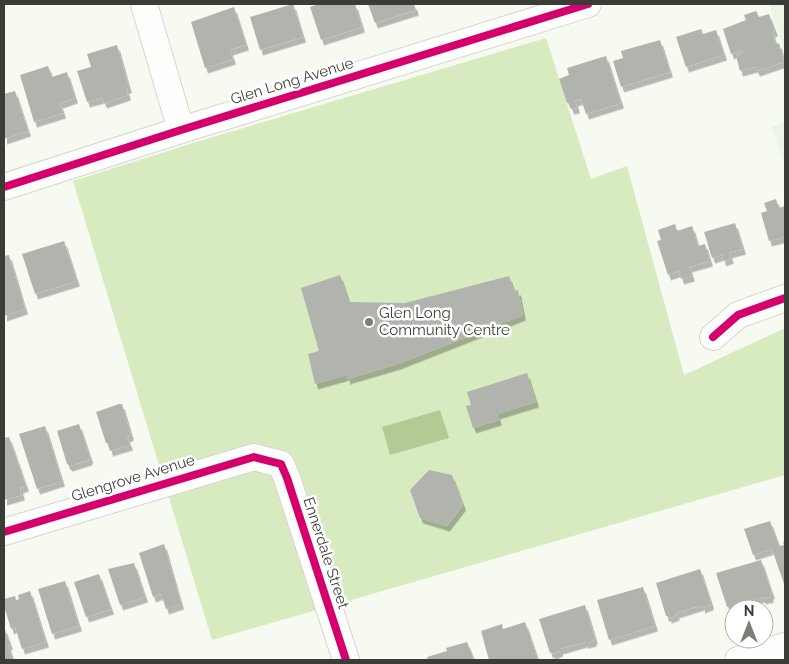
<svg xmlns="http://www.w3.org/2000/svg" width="789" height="664" font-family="Raleway,sans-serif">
  <defs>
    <filter id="shadow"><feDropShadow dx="3" dy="5.5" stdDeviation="0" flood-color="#0004"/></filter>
  </defs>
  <rect width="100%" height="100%" fill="#f6faf1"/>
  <g fill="#ecf4e3">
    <path d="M769 4H785V54Z"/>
    <path d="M785 122V166L772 127Z"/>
  </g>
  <path fill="#d8ebc0" d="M546 38 591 179 627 166 684 375 785 328V475L212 640 73 181 196 142Z"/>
  <path fill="#b4ca95" d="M440 410 449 438 390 455 382 427Z"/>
  <g fill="#b1b4ad" filter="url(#shadow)">
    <path d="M293 4 303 37 260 50 250 17Z"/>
    <path d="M319 4H355L362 27 321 40 310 7Z"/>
    <path d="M368 4H414L416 10 375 23Z"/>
    <path d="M234 7 246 45 230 50 233 59 205 68 191 22Z"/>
    <path d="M756 11 759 17 769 14 775 31 772 32 776 44 779 43 784 62 757 71 755 67 740 71 736 56 743 53 742 50 731 54 723 29 746 20 744 15Z"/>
    <path d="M701 29 703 34 716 30 724 55 686 67 676 37Z"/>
    <path d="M660 40 670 72 621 87 613 61 623 58 621 51Z"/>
    <path d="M117 45 129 88H126L128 95 104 103 102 98 87 102 77 71 91 67 87 54Z"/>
    <path d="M606 56 621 103 586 114 581 99 575 101 577 108 571 109 569 103H567L559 79 569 75 567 68Z"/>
    <path d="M48 66 52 77 67 72 75 98 60 103 63 113 34 122 20 75Z"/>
    <path d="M15 91 28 131 4 139V94Z"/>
    <path d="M776 199 779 208 785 206V237L769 241 761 213 767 211 764 203Z"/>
    <path d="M735 223 743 249 729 253 731 258 723 261 722 255 712 258 704 232Z"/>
    <path d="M675 224 677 231 692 226 698 246 705 244 710 261 689 267 692 276 681 279 679 271 668 275 657 241 661 240 658 230Z"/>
    <path d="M64 241 77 281 35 294 22 254Z"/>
    <path d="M9 255 25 309 4 316V256Z"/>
    <path d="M340 275 349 302 405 303 509 276 514 291 518 290 523 315 398 364 347 379V375L315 384 308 354 319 351 301 288Z"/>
    <path d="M527 373 536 402 497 414 499 420 473 428 466 406 471 405 467 392Z"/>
    <path d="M119 404H122L131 435 127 437 130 445 110 451 108 443H106L96 412Z"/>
    <path d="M79 424 90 457 89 460 70 466 67 464 57 431Z"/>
    <path d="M45 426 62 481 37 489 19 434Z"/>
    <path d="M9 437 26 486 20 488 22 495 4 500V438Z"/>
    <path d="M429 470 452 475 463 505 447 526 420 518 410 490Z"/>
    <path d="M770 521 779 546 784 545 783 542 785 541V587L772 549 753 555 744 529Z"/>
    <path d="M164 544 181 604 166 609 161 594 153 597 139 553Z"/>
    <path d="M761 560 772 594H770L771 597 763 599 762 597 736 605 737 607 729 609V607H727L716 573Z"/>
    <path d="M134 563 145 597 120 605 108 569Z"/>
    <path d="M700 569 711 603 710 605 702 608V605L676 613 677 615 669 618 668 616H666L656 583Z"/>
    <path d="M99 574 111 609 86 617 74 582Z"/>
    <path d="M65 581 79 626 52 634 38 589Z"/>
    <path d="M643 587 655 626 609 640 597 600Z"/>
    <path d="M30 591 46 642 22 649 15 627 11 629 4 606V599L15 596 16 600 19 599 18 595Z"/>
    <path d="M585 605 595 639H593L594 641 586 643 585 642 560 649V651L553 654 552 652 550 653 539 619Z"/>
    <path d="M525 622 538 660H489L481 631 502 624 503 629Z"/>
    <path d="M4 627 10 644 8 645 13 660H4Z"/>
    <path d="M467 642 474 660H428L427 657 447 651 446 648Z"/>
  </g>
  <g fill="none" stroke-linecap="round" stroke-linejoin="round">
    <defs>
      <g id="minor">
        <path d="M144 4 181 130"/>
        <path d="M4 187 181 130 588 4"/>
        <path d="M713 337 738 315 785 298"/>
        <path d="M4 532 254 457 281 464 287 478 346 660"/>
        <path d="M738 660 785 646"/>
      </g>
    </defs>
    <use href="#minor" stroke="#d4d7d0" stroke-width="28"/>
    <use href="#minor" stroke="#fefefd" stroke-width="26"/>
    <defs>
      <g id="cycleway">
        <path d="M4 187 181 130 588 4"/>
        <path d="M713 337 738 315 785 298"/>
        <path d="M4 532 254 457 281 464 287 478 346 660"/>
      </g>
    </defs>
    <use href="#cycleway" stroke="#fff" stroke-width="11"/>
    <use href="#cycleway" stroke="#d6006c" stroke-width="8"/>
  </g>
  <circle fill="#7c7f77" stroke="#fff" stroke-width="2" cx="369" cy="322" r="5"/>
  <g text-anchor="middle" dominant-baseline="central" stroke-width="5" stroke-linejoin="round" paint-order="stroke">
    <g font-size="15" fill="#3a3d36" stroke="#fff">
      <text transform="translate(292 81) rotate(-17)">Glen Long Avenue</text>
      <text transform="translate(133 478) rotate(-17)">Glengrove Avenue</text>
      <text transform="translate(326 553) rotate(72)">Ennerdale Street</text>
    </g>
    <g font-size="15" fill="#3a3d36" stroke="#fff" text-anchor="start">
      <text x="379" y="313">Glen Long<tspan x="379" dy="17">Community Centre</tspan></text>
    </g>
  </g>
  <rect width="789" height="664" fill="none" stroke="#3a3d36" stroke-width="10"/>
  <g transform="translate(749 624)"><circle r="24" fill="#ffffff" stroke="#b0b1af"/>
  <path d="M0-4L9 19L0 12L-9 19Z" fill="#7c7f77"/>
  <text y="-8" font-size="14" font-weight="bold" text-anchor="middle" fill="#3a3d36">N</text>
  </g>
</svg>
